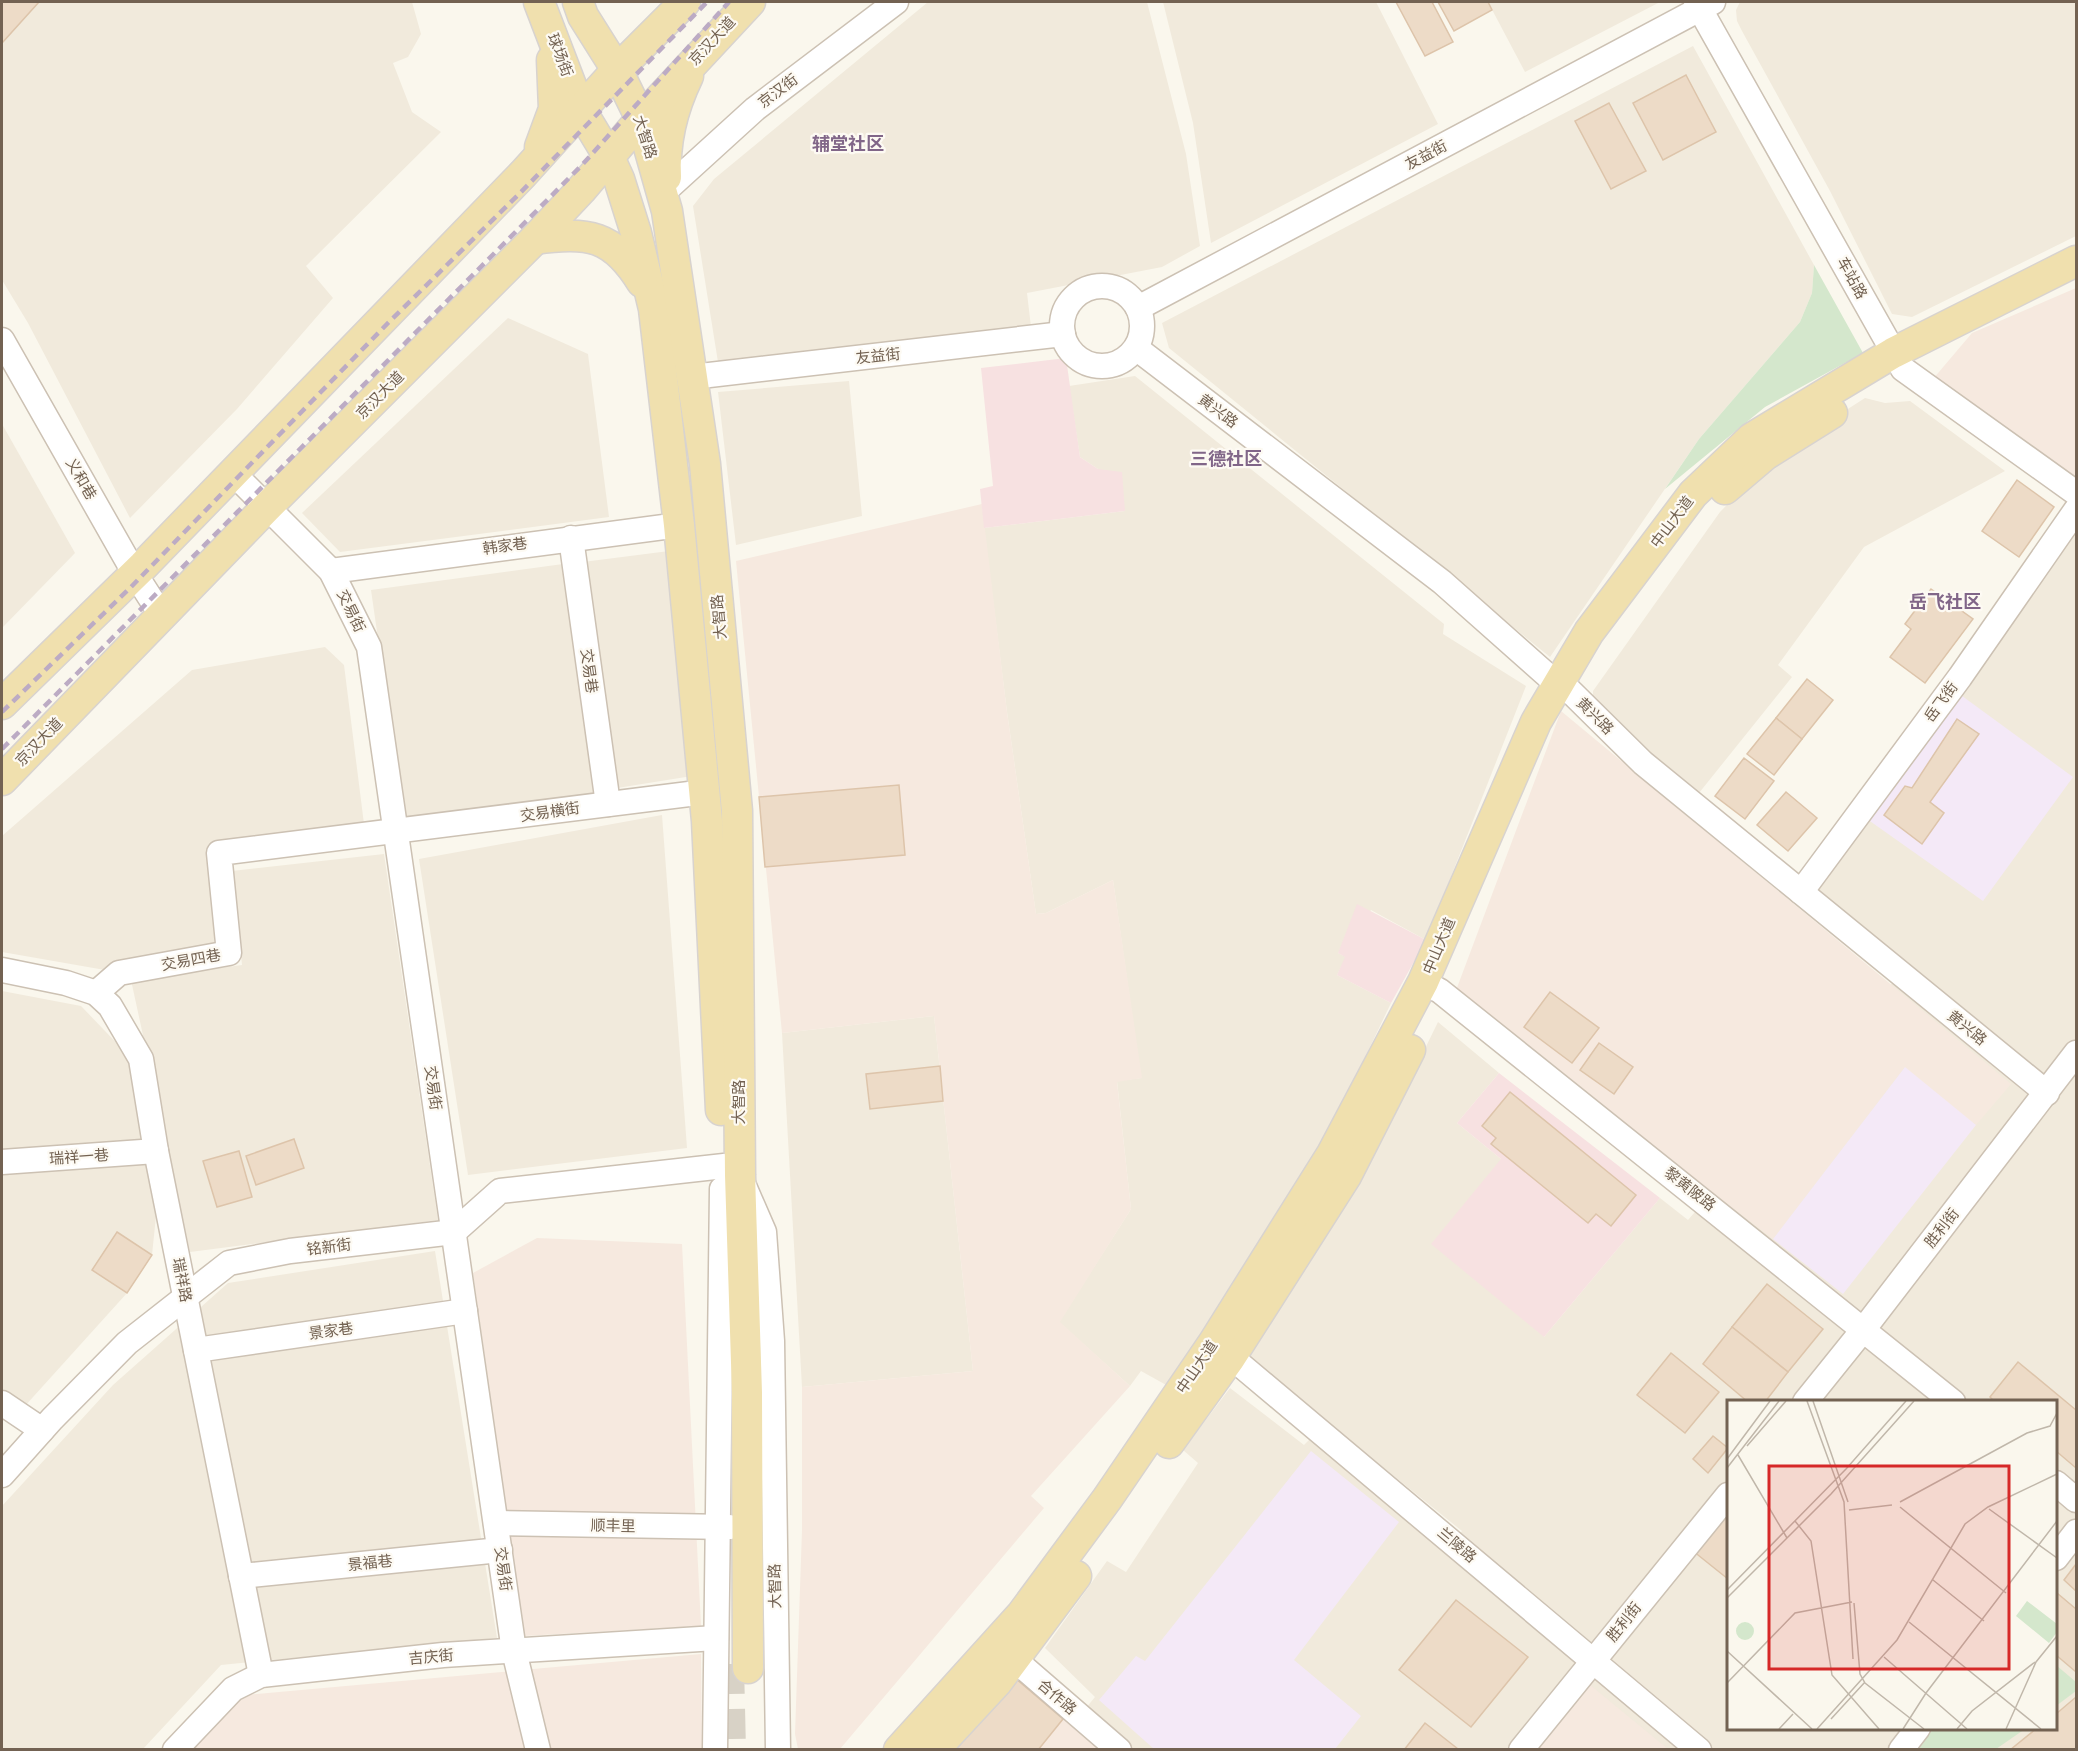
<svg xmlns="http://www.w3.org/2000/svg" width="2078" height="1751" font-family="'Work Sans','Noto Sans SC',sans-serif">
  <rect width="100%" height="100%" fill="#faf7ed"/>
  <g fill="#f1eadc" fill-rule="evenodd">
    <path d="M2 2H412L421 34 408 57 393 63 412 112 441 132 306 266 333 298 237 409 130 518 28 323 2 280Z"/>
    <path d="M928 2H1147L1186 154 1200 246 1162 267 1027 293 1031 327 718 362 693 206 714 179Z"/>
    <path d="M1163 2H1376L1438 124 1211 243 1193 123Z"/>
    <path d="M1488 2H1660L1525 72Z"/>
    <path d="M1740 2H2076V236L1912 317 1892 314 1830 191 1742 31 1737 21 1736 10Z"/>
    <path d="M1693 46 1814 265 1812 293 1800 322 1699 439 1550 657 1169 348 1162 323Z"/>
    <path d="M508 318 588 354 609 517 340 552 302 513Z"/>
    <path d="M1135 376 1444 624 1443 634 1526 686 1426 940 1371 910 1338 953 1346 957 1337 975 1391 1003 1325 1141 1168 1386 1141 1371 1130 1386 1059 1322 1131 1209 1117 1081 1141 1078 1113 880 1046 913 1036 914 1007 712 984 528 1125 511 1098 469 1080 457 1069 386Z"/>
    <path d="M849 381 862 516 736 545 718 392Z"/>
    <path d="M1865 398 1885 403 1910 401 2005 471 1864 547 1778 665 1792 677 1699 793 1593 704V691L1720 512 1776 455Z"/>
    <path d="M2 424 75 553 2 628Z"/>
    <path d="M2076 528V1749H1102L1072 1725 1095 1697 1045 1648 1107 1561 1126 1572 1198 1463 1183 1450 1230 1388 1304 1445 1312 1437 1452 1544 1462 1531 1245 1356 1368 1165 1438 1022 1499 1073 1457 1123 1501 1159 1544 1337 1660 1198 1688 1220 1907 966 1816 890ZM1728 1402H2056V1728H1728Z"/>
    <path d="M669 551 692 776 611 789 583 562Z"/>
    <path d="M563 564 597 794 404 819 371 590Z"/>
    <path d="M325 647 344 665 364 824 208 844 215 946 105 970 2 952V836L192 670Z"/>
    <path d="M662 815 687 1148 468 1175 419 859Z"/>
    <path d="M384 854 438 1220 190 1252 131 980 242 965 232 871Z"/>
    <path d="M2 991 81 1006 128 1055 156 1216 152 1255 127 1293 24 1407 2 1393Z"/>
    <path d="M934 1016 973 1371 802 1387 782 1033Z"/>
    <path d="M435 1251 497 1638 221 1665 143 1749H2V1506L113 1385 228 1283Z"/>
  </g>
  <g fill="#f6e9df">
    <path d="M2076 288V477L1933 379 1972 333Z"/>
    <path d="M982 504 1007 712 1036 914 1046 913 1113 880 1142 1078 1117 1082 1131 1209 1060 1322 1130 1386 1031 1496 1044 1508 840 1749H798L795 1734 802 1530V1387L973 1371 934 1016 782 1033 736 561Z"/>
    <path d="M1561 711 2011 1084 1976 1125 1904 1068 1773 1239 1455 993Z"/>
    <path d="M537 1238 682 1244 701 1626 524 1636 473 1273Z"/>
    <path d="M701 1654 702 1749 186 1750 234 1696Z"/>
    <path d="M1015 1678 1099 1749 949 1750Z"/>
    <path d="M1584 1680 1668 1749 1529 1750Z"/>
  </g>
  <g fill="#f4e9f7">
    <path d="M1958 693 2073 777 1983 901 1867 819Z"/>
    <path d="M1905 1067 1976 1125 1843 1294 1773 1239Z"/>
    <path d="M1311 1451 1399 1522 1294 1660 1361 1716 1335 1749H1154L1099 1700 1136 1656 1145 1661Z"/>
  </g>
  <g fill="#f7e1e1">
    <path d="M1066 358 1080 457 1098 469 1122 472 1125 511 984 528 980 489 993 486 981 368Z"/>
    <path d="M1357 904 1426 940 1391 1003 1337 975 1345 957 1338 953Z"/>
    <path d="M1499 1073 1660 1198 1544 1337 1431 1244 1501 1159 1457 1123Z"/>
  </g>
  <g fill="#d4e7cc">
    <path d="M1814 265 1863 353 1765 407 1665 489 1699 439 1800 322 1812 293Z"/>
    <path d="M2056 1665 2076 1682V1691L2056 1706Z"/>
    <path d="M1932 1729H2025L1996 1749 1914 1750Z"/>
  </g>
  <g fill="#eddbc7" stroke="#ddc4aa" stroke-width="1.5">
    <path d="M2 2H39L2 43Z"/>
    <path d="M1396 2H1432L1453 42 1425 56Z"/>
    <path d="M1438 2H1488L1492 10 1454 31Z"/>
    <path d="M1686 75 1716 132 1663 160 1633 103Z"/>
    <path d="M1609 103 1646 171 1611 189 1575 121Z"/>
    <path d="M2017 480 2054 507 2019 557 1982 531Z"/>
    <path d="M1931 589 1973 619 1925 683 1890 657 1911 629 1905 624Z"/>
    <path d="M1807 679 1833 700 1802 739 1776 718Z"/>
    <path d="M1776 718 1802 739 1774 775 1747 754Z"/>
    <path d="M1957 719 1979 734 1930 802 1944 813 1922 844 1884 815 1905 786 1912 788Z"/>
    <path d="M1744 758 1774 781 1745 819 1715 796Z"/>
    <path d="M899 785 905 855 765 867 759 797Z"/>
    <path d="M1786 792 1817 818 1788 851 1757 825Z"/>
    <path d="M1550 992 1599 1028 1572 1063 1524 1027Z"/>
    <path d="M1599 1043 1633 1067 1614 1094 1580 1070Z"/>
    <path d="M940 1066 943 1101 870 1109 866 1074Z"/>
    <path d="M1510 1092 1636 1195 1611 1226 1596 1214 1588 1223 1491 1144 1496 1138 1482 1126Z"/>
    <path d="M294 1139 304 1168 256 1185 246 1156Z"/>
    <path d="M239 1151 252 1197 217 1207 203 1161Z"/>
    <path d="M117 1232 152 1255 127 1293 92 1270Z"/>
    <path d="M1767 1284 1823 1329 1788 1372 1732 1327Z"/>
    <path d="M1732 1327 1788 1372 1765 1402H1748L1703 1364Z"/>
    <path d="M1671 1353 1719 1392 1685 1433 1637 1395Z"/>
    <path d="M2018 1362 2076 1410V1468L2056 1451V1402H1995L1990 1397Z"/>
    <path d="M1713 1436 1728 1448 1708 1473 1693 1459Z"/>
    <path d="M1728 1509V1579L1693 1551Z"/>
    <path d="M2076 1564V1591L2064 1580Z"/>
    <path d="M2057 1593 2076 1609V1672L2056 1655Z"/>
    <path d="M1456 1600 1528 1657 1471 1727 1399 1670Z"/>
    <path d="M1015 1678 1063 1719 1038 1750H949Z"/>
    <path d="M2076 1697V1750H2010L2037 1728H2056V1714Z"/>
    <path d="M1425 1723 1458 1749 1404 1750Z"/>
  </g>
  <g fill="none" stroke-linecap="round" stroke-linejoin="round">
    <path stroke="#d8d2c6" stroke-width="30" stroke-dasharray="30 15" stroke-linecap="butt" d="M729 1664 731 1750"/>
    <defs>
      <g id="minor">
        <path d="M1696 2 1903 369 2076 493"/>
        <path d="M667 189 755 109 896 2"/>
        <circle cx="1102" cy="326" r="40"/>
        <path d="M1138 308 1713 2"/>
        <path d="M2 340 135 574 162 616"/>
        <path d="M1136 348 1442 582 1557 684 1570 691 1643 763 2047 1093"/>
        <path d="M692 377 1063 334"/>
        <path d="M233 473 331 571 369 647 514 1651 538 1750"/>
        <path d="M571 538 608 804"/>
        <path d="M331 571 679 525"/>
        <path d="M1801 892 1960 677 2076 510"/>
        <path d="M2 970 66 983 96 993 110 1006 141 1059 156 1151 261 1675"/>
        <path d="M1423 982 1440 991 1953 1402"/>
        <path d="M96 993 119 973 229 953 219 853 705 792"/>
        <path d="M2 1162 156 1151"/>
        <path d="M744 1186 764 1232 772 1341 778 1750"/>
        <path d="M1218 1346 1699 1750"/>
        <path d="M196 1350 465 1311"/>
        <path d="M1805 1402 1863 1330 2076 1053"/>
        <path d="M2 1403 42 1430"/>
        <path d="M2 1475 52 1419 127 1343 229 1263 290 1251 454 1232 500 1191 724 1166"/>
        <path d="M2056 1483 2076 1500"/>
        <path d="M496 1523 729 1527"/>
        <path d="M2056 1558 2076 1532"/>
        <path d="M241 1576 500 1550"/>
        <path d="M999 1650 1015 1660 1119 1750"/>
        <path d="M175 1750 233 1689 261 1675 443 1655 716 1638"/>
        <path d="M715 1750 722 1189"/>
        <path d="M1521 1750 1728 1495"/>
        <path d="M1901 1750 1918 1728"/>
      </g>
      <g id="major">
        <path d="M539 2 580 109 609 157 619 179 636 233 654 309 679 525 707 821 721 1110"/>
        <path d="M578 2 583 16 617 70 641 119 667 211 705 464 737 811 740 1175 747 1393 748 1668"/>
        <path d="M540 147 554 109 552 60"/>
        <path d="M666 177C664 142 673 107 688 76"/>
        <path d="M535 239C588 231 613 235 642 282"/>
        <path d="M1725 489 1765 455 1832 413"/>
        <path d="M2 704 143 566 523 174 617 70 685 2"/>
        <path d="M2 780 266 508 535 239 581 190 641 119 750 2"/>
        <path d="M1169 1443 1230 1358 1346 1176 1410 1050"/>
        <path d="M899 1750 1022 1614 1107 1499 1214 1342 1332 1154 1423 982 1536 722 1589 632 1693 494 1752 438 1893 353 2076 261"/>
        <path d="M934 1750 997 1682 1076 1576"/>
      </g>
    </defs>
    <use href="#minor" stroke="#ccc1b3" stroke-width="27"/>
    <use href="#major" stroke="#d8d3cf" stroke-width="33"/>
    <use href="#minor" stroke="#fff" stroke-width="24"/>
    <use href="#major" stroke="#f0e0ae" stroke-width="30"/>
    <g stroke="#bcabc4" stroke-width="4.5" stroke-dasharray="9 6" stroke-linecap="butt">
      <path d="M2 712 131 587 388 323 521 192 707 2"/>
      <path d="M2 749 582 165 729 2"/>
    </g>
  </g>
  <g text-anchor="middle" dominant-baseline="central" stroke-width="4.5" stroke-linejoin="round" paint-order="stroke">
    <g font-size="15" fill="#736252" stroke="#fdfaf3">
      <text transform="translate(712 41) rotate(-47)">京汉大道</text>
      <text transform="translate(560 55) rotate(69)">球场街</text>
      <text transform="translate(778 91) rotate(-37)">京汉街</text>
      <text transform="translate(645 137) rotate(72)">大智路</text>
      <text transform="translate(1426 155) rotate(-28)">友益街</text>
      <text transform="translate(1852 278) rotate(61)">车站路</text>
      <text transform="translate(878 356) rotate(-6)">友益街</text>
      <text transform="translate(380 395) rotate(-45)">京汉大道</text>
      <text transform="translate(1218 411) rotate(37)">黄兴路</text>
      <text transform="translate(81 479) rotate(60)">义和巷</text>
      <text transform="translate(1672 522) rotate(-53)">中山大道</text>
      <text transform="translate(505 546) rotate(-8)">韩家巷</text>
      <text transform="translate(351 611) rotate(64)">交易街</text>
      <text transform="translate(719 617) rotate(-95)">大智路</text>
      <text transform="translate(589 671) rotate(82)">交易巷</text>
      <text transform="translate(1941 702) rotate(-54)">岳飞街</text>
      <text transform="translate(1595 716) rotate(45)">黄兴路</text>
      <text transform="translate(39 742) rotate(-46)">京汉大道</text>
      <text transform="translate(550 812) rotate(-8)">交易横街</text>
      <text transform="translate(1439 946) rotate(-67)">中山大道</text>
      <text transform="translate(191 960) rotate(-10)">交易四巷</text>
      <text transform="translate(1967 1028) rotate(39)">黄兴路</text>
      <text transform="translate(433 1088) rotate(82)">交易街</text>
      <text transform="translate(739 1102) rotate(-90)">大智路</text>
      <text transform="translate(79 1157) rotate(-4)">瑞祥一巷</text>
      <text transform="translate(1690 1189) rotate(38)">黎黄陂路</text>
      <text transform="translate(1942 1228) rotate(-52)">胜利街</text>
      <text transform="translate(329 1247) rotate(-7)">铭新街</text>
      <text transform="translate(182 1280) rotate(79)">瑞祥路</text>
      <text transform="translate(331 1331) rotate(-8)">景家巷</text>
      <text transform="translate(1197 1367) rotate(-56)">中山大道</text>
      <text transform="translate(613 1526) rotate(1)">顺丰里</text>
      <text transform="translate(1457 1545) rotate(40)">兰陵路</text>
      <text transform="translate(370 1563) rotate(-6)">景福巷</text>
      <text transform="translate(503 1569) rotate(82)">交易街</text>
      <text transform="translate(775 1586) rotate(-91)">大智路</text>
      <text transform="translate(1624 1622) rotate(-51)">胜利街</text>
      <text transform="translate(431 1657) rotate(-5)">吉庆街</text>
      <text transform="translate(1057 1697) rotate(40)">合作路</text>
    </g>
    <g font-size="18" font-weight="bold" fill="#816688" stroke="#fdfaf3">
      <text x="848" y="143">辅堂社区</text>
      <text x="1226" y="458">三德社区</text>
      <text x="1945" y="601">岳飞社区</text>
    </g>
  </g>
  <g transform="translate(1727 1400)">
    <rect width="330" height="330" fill="#faf7ed"/>
    <path d="M300 201 330 224V232L322 243 289 216ZM9 231a9 9 0 1 1 18 0a9 9 0 1 1-18 0Z" fill="#d4e7cc"/>
    <path fill="none" stroke="#c0b7aa" stroke-width="1.5" d="M80 1 117 102 126 259M86 1 121 102M20 46 59 1M11 55 60 138M0 59 43 1M0 68 52 1M173 102 300 33 323 26 330 13M173 107 279 193M262 109 330 158M122 110 165 105M68 121 84 141 105 275 152 329M206 180 257 221M0 190 119 69 179 1M0 198 104 94 187 1M127 203 133 274 138 283 197 329M182 222 314 329M0 251 85 329M157 257 240 329M0 283 68 213 125 202M104 319 138 282M52 329 66 314M90 329 170 240 238 124 261 107 330 74M176 329 199 293 330 121M230 329 245 311 308 262M279 329 309 262 330 236"/>
    <path fill="#d62828" fill-opacity="0.15" stroke="#d62828" stroke-width="3" d="M42 66H282V269H42Z"/>
    <rect width="330" height="330" fill="none" stroke="#736252" stroke-width="3"/>
  </g>
  <rect width="2078" height="1751" fill="none" stroke="#736252" stroke-width="6"/>
</svg>
